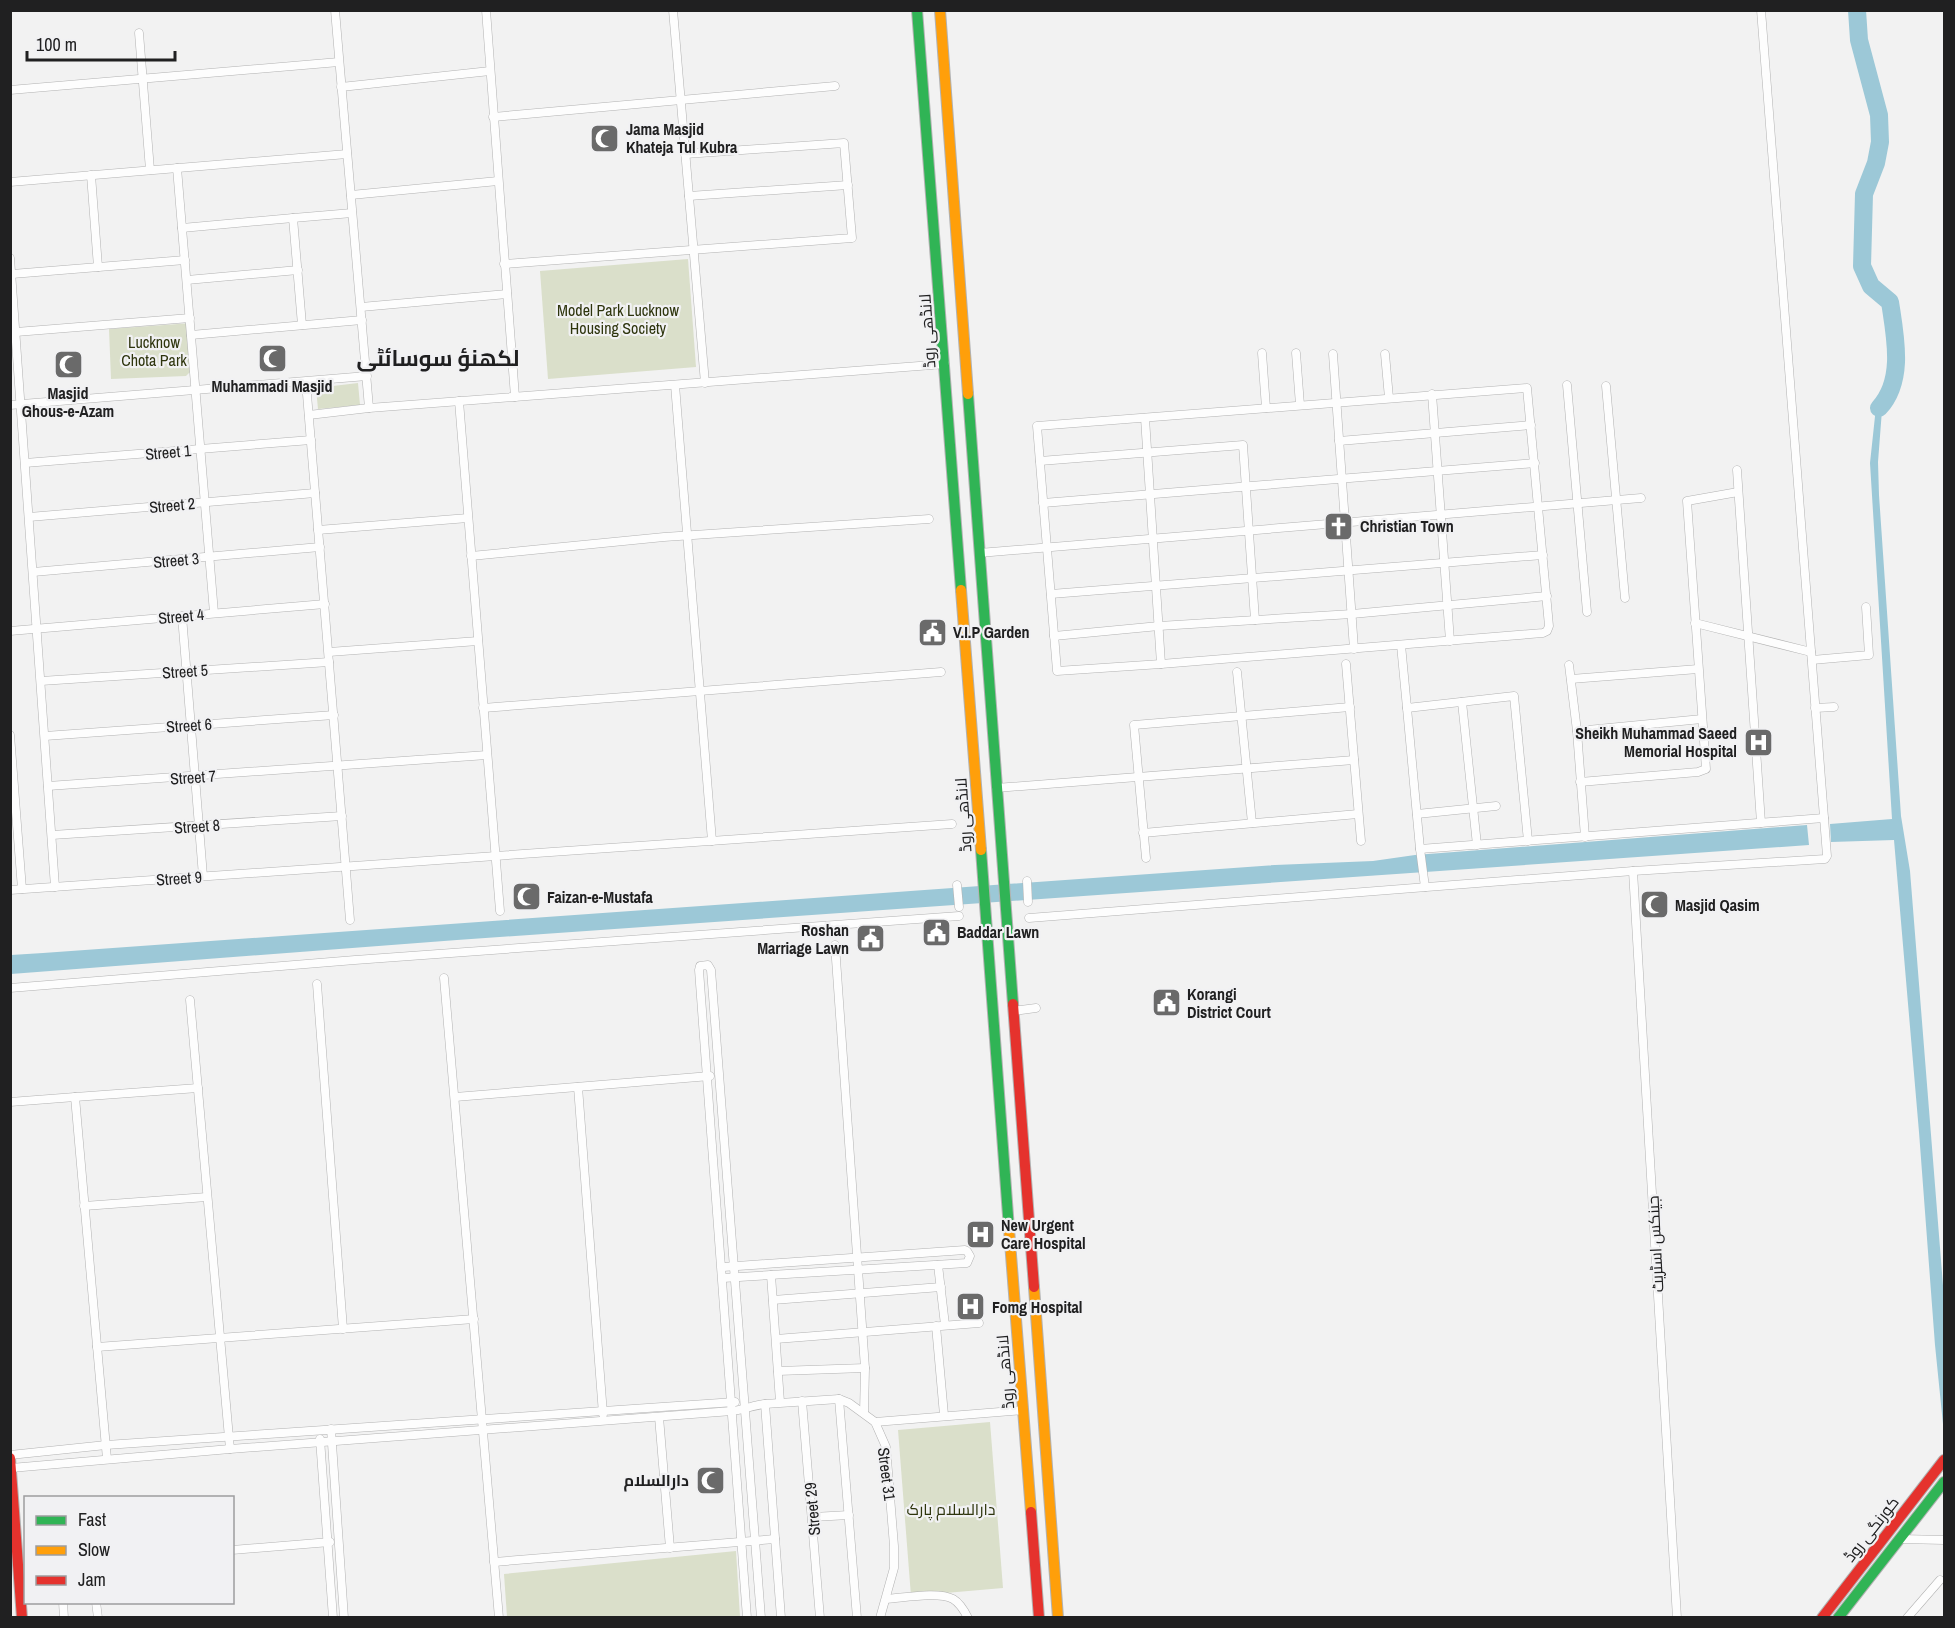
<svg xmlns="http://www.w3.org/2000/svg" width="1955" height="1628" font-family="'Archivo Narrow',Cairo,sans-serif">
  <rect width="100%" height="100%" fill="#f2f2f2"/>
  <g fill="#dadfca">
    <path d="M688 259 696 367 548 379 540 271Z"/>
    <path d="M192 323 196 366 186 376 111 379 109 329Z"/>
    <path d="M358 383 360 405 318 409 316 388Z"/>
    <path d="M990 1422 1003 1588 911 1596 898 1430Z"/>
    <path d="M736 1551 740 1617H507L504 1574Z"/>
  </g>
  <g fill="#9cc8d7">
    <path d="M1876 407 1882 410 1878 462 1879 495 1901 816 1910 871 1944 1298V1434L1935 1345 1919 1132 1894 840 1831 842 1830 824 1892 819 1870 463Z"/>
    <path d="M1807 825 1809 845 457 940 11 974V955L43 953 1275 865 1373 861 1415 855Z"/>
  </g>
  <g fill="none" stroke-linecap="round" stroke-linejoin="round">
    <path stroke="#9cc8d7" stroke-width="18" d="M1857 10 1859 40 1879 115 1880 142 1876 163 1864 194 1862 266 1871 286 1890 302C1895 336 1905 380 1879 408"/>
    <defs>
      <g id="street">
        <path d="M335 10 369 408"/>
        <path d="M486 10 515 397"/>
        <path d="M673 10 705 383"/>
        <path d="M139 33 150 170"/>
        <path d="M341 87 490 71"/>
        <path d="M10 90 339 62"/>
        <path d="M493 117 835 86"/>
        <path d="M177 168 214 613"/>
        <path d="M91 175 98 267"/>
        <path d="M10 182 347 154"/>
        <path d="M351 195 498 181"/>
        <path d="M689 196 848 185"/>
        <path d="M182 228 293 218"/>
        <path d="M10 258 55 887"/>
        <path d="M504 264 852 238 844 143 685 154"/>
        <path d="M12 274 185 260"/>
        <path d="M187 280 298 270"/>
        <path d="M361 307 507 294"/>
        <path d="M302 325 293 218 352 213"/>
        <path d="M16 332 190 318"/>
        <path d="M191 335 362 320"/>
        <path d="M1262 353 1266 408"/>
        <path d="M1296 353 1300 405"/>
        <path d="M1333 354 1354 649"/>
        <path d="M1385 354 1389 398"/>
        <path d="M306 382 350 920"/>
        <path d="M675 385 712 841"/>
        <path d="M1567 385 1587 612"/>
        <path d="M1606 386 1625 598"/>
        <path d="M1527 388 1549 626 1547 631 1543 633 1161 664 1057 671 1037 426Z"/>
        <path d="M1432 394 1450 641"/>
        <path d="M459 401 500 911"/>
        <path d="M10 405 367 376"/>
        <path d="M309 415 369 408 945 364"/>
        <path d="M1145 418 1161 664"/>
        <path d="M1339 441 1531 425"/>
        <path d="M1040 461 1243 445 1255 620"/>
        <path d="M25 463 311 440"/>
        <path d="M1737 470 1761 823"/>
        <path d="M1043 503 1535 463"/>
        <path d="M29 517 315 493"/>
        <path d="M318 530 468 518"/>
        <path d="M979 553 1641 498"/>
        <path d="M471 556 664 537 929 519"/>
        <path d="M33 572 320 547"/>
        <path d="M1051 594 1543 555"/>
        <path d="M182 616 203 876"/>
        <path d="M1695 623 1811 652"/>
        <path d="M10 631 325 604"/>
        <path d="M1054 636 1159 626 1352 614 1547 596"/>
        <path d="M1401 645 1407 708 1514 696 1528 841"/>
        <path d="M329 652 478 641"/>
        <path d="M1812 660 1869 655 1866 607"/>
        <path d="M1346 664 1361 841"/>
        <path d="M1569 665 1577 731 1585 837"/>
        <path d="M1237 672 1252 823"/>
        <path d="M1571 679 1698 669"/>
        <path d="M41 681 329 662"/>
        <path d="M1462 702 1477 845"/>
        <path d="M483 708 941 672"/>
        <path d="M1407 708 1420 849 1824 818"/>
        <path d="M1815 708 1834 707"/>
        <path d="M1577 731 1702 719"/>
        <path d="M10 735 22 889"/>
        <path d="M45 736 334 715"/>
        <path d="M1580 782 1698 772 1706 769 1687 501 1738 492"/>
        <path d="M48 786 487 755"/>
        <path d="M996 788 1354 760"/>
        <path d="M1417 814 1496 806"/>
        <path d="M1143 833 1358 814"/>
        <path d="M52 835 342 816"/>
        <path d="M1420 849 1425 887"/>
        <path d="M1146 858 1134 725 1350 707"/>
        <path d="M1633 871 1677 1618"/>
        <path d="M1027 881 1028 902"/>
        <path d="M957 885 959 907"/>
        <path d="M10 890 952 824"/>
        <path d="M1029 918 1633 871 1825 859 1827 856 1761 10"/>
        <path d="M835 945 865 1368 864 1413"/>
        <path d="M444 978 499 1618"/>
        <path d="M317 984 343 1329"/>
        <path d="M10 988 355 960 959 916"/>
        <path d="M190 1000 230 1449"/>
        <path d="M1013 1011 1036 1008"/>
        <path d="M578 1087 603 1414"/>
        <path d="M455 1097 710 1076"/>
        <path d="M10 1102 75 1097"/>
        <path d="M84 1206 207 1197"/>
        <path d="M938 1265 945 1325"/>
        <path d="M723 1267 965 1250 967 1251 970 1256 967 1263 723 1278"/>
        <path d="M771 1275 780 1402"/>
        <path d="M773 1300 941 1287"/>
        <path d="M936 1326 944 1415"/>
        <path d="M776 1339 979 1323"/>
        <path d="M97 1347 474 1319"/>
        <path d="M778 1371 865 1368"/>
        <path d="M839 1399 857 1618"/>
        <path d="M802 1401 820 1618"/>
        <path d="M765 1404 781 1618"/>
        <path d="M659 1417 670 1548"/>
        <path d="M875 1422 1024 1410"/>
        <path d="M331 1429 344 1618"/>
        <path d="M320 1439 333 1618"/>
        <path d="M10 1455 106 1445 735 1402"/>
        <path d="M107 1459 75 1097 198 1088"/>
        <path d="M11 1468 230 1449 732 1411C744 1410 753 1405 765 1404L839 1399 849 1403 875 1422 886 1447 894 1546V1568L880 1618"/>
        <path d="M813 1517 849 1515"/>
        <path d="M1901 1539 1944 1540"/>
        <path d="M232 1550 330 1542"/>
        <path d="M494 1562 775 1539"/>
        <path d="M886 1599C903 1598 938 1591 953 1599 960 1603 964 1610 968 1618"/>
        <path d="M63 1602 64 1618"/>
        <path d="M96 1602 98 1618"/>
        <path d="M747 1618 699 970 700 966 708 965 711 970 761 1618"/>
        <path d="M1907 1618 1940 1580"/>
      </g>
      <g id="fast">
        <path d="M917 10 961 590"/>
        <path d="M968 394 1013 1004"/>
        <path d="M981 850 1009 1229"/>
        <path d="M1838 1618 1944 1482"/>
      </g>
      <g id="slow">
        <path d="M940 10 968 394"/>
        <path d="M961 590 981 850"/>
        <path d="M1009 1229 1031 1512"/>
        <path d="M1034 1287 1058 1618"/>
      </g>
      <g id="jam">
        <path d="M1013 1004 1034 1287"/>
        <path d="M10 1458 22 1618"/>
        <path d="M1031 1512 1039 1618"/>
        <path d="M1822 1618 1944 1460"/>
      </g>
    </defs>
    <use href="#street" stroke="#b2b2b2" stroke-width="9"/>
    <use href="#fast" stroke="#b2b2b2" stroke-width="12"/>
    <use href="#slow" stroke="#b2b2b2" stroke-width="12"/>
    <use href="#jam" stroke="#b2b2b2" stroke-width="12"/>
    <use href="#street" stroke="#fdfdfd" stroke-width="8"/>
    <use href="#fast" stroke="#30b455" stroke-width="10"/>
    <use href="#slow" stroke="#ff9f0a" stroke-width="10"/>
    <use href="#jam" stroke="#e5322d" stroke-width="10"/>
  </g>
  <defs>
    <symbol id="mosque-square" viewBox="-11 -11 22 22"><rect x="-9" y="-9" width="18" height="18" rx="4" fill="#6a6a6a" stroke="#f1f1f3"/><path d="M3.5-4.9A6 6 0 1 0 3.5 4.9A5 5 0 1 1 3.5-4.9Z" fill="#fff"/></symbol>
    <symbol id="church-square" viewBox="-11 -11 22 22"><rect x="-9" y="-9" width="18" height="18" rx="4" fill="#6a6a6a" stroke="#f1f1f3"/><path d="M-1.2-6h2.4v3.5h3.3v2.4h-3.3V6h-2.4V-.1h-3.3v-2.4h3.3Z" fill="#fff"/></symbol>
    <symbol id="civic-square" viewBox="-11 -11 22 22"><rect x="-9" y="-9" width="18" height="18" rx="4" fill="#6a6a6a" stroke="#f1f1f3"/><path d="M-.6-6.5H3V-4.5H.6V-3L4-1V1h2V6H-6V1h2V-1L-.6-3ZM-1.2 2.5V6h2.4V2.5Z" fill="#fff"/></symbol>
    <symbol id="hospital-square" viewBox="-11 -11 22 22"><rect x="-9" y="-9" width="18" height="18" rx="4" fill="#6a6a6a" stroke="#f1f1f3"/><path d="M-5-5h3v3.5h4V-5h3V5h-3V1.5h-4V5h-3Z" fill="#fff"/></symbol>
  </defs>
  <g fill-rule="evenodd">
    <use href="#mosque-square" x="588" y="122" width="33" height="33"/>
    <use href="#mosque-square" x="256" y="342" width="33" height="33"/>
    <use href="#mosque-square" x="52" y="348" width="33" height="33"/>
    <use href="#church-square" x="1322" y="510" width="33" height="33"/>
    <use href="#civic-square" x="916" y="616" width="33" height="33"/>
    <use href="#hospital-square" x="1742" y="726" width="33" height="33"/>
    <use href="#mosque-square" x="510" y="880" width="33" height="33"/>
    <use href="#mosque-square" x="1638" y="888" width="33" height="33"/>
    <use href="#civic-square" x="920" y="916" width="33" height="33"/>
    <use href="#civic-square" x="854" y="922" width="33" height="33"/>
    <use href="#civic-square" x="1150" y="986" width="33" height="33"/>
    <use href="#hospital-square" x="964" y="1218" width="33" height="33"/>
    <use href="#hospital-square" x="954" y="1290" width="33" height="33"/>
    <use href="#mosque-square" x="694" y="1464" width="33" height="33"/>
  </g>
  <g text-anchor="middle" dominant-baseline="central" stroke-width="4.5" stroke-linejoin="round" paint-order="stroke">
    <g font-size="16" font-weight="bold" fill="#202021" stroke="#f1f1f3" text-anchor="start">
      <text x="626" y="129">Jama Masjid<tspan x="626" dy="18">Khateja Tul Kubra</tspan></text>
      <text x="272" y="386" text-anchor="middle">Muhammadi Masjid</text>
      <text x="68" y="393" text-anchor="middle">Masjid<tspan x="68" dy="18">Ghous-e-Azam</tspan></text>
      <text x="1360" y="526">Christian Town</text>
      <text x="953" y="632">V.I.P Garden</text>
      <text x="1737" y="733" text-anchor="end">Sheikh Muhammad Saeed<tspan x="1737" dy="18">Memorial Hospital</tspan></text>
      <text x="547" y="897">Faizan-e-Mustafa</text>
      <text x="1675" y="905">Masjid Qasim</text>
      <text x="849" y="930" text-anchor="end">Roshan<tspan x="849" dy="18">Marriage Lawn</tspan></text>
      <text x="957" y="932">Baddar Lawn</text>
      <text x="1187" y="994">Korangi<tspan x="1187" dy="18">District Court</tspan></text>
      <text x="1001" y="1225">New Urgent<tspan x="1001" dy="18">Care Hospital</tspan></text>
      <text x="992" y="1307">Fomg Hospital</text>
      <text x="689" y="1480" text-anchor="end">دارالسلام</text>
    </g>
    <g font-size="16" fill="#2e350d" stroke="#f1f1f3">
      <text x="618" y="310">Model Park Lucknow<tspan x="618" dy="18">Housing Society</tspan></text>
      <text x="154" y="342">Lucknow<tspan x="154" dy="18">Chota Park</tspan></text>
      <text x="951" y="1509">دارالسلام پارک</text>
    </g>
    <g font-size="16" fill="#202021" stroke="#f1f1f3">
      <text transform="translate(927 331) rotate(-94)">لانڈھی روڈ</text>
      <text transform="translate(168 452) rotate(-5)">Street 1</text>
      <text transform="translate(172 505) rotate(-5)">Street 2</text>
      <text transform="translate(176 560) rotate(-5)">Street 3</text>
      <text transform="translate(181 616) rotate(-5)">Street 4</text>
      <text transform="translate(185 671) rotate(-4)">Street 5</text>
      <text transform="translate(189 725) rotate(-4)">Street 6</text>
      <text transform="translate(193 777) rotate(-4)">Street 7</text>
      <text transform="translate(963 815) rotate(-94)">لانڈھی روڈ</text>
      <text transform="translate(197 826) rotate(-4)">Street 8</text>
      <text transform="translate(179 878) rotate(-4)">Street 9</text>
      <text transform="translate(1655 1244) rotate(-93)">جینکس اسٹریٹ</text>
      <text transform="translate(1005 1372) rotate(-95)">لانڈھی روڈ</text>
      <text transform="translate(887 1474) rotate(83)">Street 31</text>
      <text transform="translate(812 1509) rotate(-95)">Street 29</text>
      <text transform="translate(1871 1529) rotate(-52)">کورنگی روڈ</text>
    </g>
    <g font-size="22" font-weight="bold" fill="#202021" stroke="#f1f1f3">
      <text x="438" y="358">لکھنؤ سوسائٹی</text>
    </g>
  </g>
  <rect width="1955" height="1628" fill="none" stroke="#202021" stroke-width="24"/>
  <rect x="24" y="1496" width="210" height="108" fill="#f1f1f3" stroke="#9d9d9f" stroke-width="1.5"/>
  <rect x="36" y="1516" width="30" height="9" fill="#30b455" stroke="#9d9d9f" stroke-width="1.5"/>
  <text x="78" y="1526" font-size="18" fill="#202021">Fast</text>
  <rect x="36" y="1546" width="30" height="9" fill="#ff9f0a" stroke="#9d9d9f" stroke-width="1.5"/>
  <text x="78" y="1556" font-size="18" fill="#202021">Slow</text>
  <rect x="36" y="1576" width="30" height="9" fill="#e5322d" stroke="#9d9d9f" stroke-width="1.5"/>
  <text x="78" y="1586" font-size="18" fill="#202021">Jam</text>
  <path d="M27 51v9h148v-9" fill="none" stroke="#202021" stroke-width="3"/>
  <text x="36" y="51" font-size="18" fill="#202021" stroke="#f1f1f3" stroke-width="4.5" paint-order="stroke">100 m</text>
</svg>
